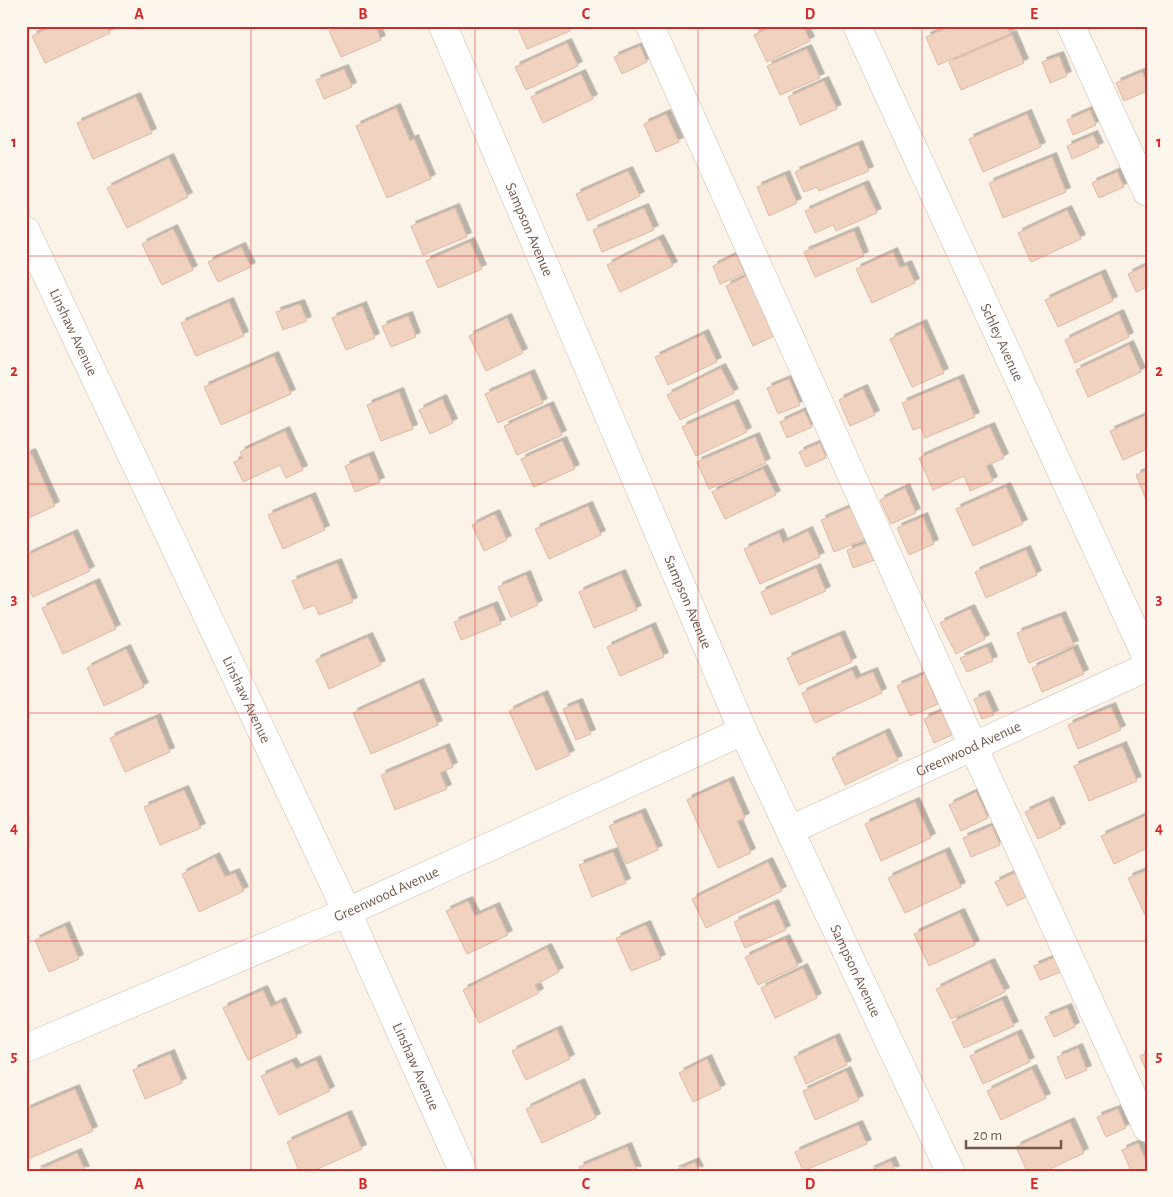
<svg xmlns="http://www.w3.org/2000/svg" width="1173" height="1197" font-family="'Alegreya Sans',sans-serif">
  <defs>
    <filter id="shadow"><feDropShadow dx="4.5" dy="-4.5" stdDeviation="0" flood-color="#0004"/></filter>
  </defs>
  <rect width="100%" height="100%" fill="#fbf3e7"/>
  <g fill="#f0d2c0" stroke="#e1b8a1" filter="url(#shadow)">
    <path d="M53 26H107L110 33 45 63 32 36Z"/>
    <path d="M339 26H375L381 40 341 57 329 31Z"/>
    <path d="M517 26H568L570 31 527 49Z"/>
    <path d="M772 26H803L810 41 767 62 754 35Z"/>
    <path d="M951 26H1007L1010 34 938 65 926 37Z"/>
    <path d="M1012 35 1024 63 961 90 949 62Z"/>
    <path d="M567 43 578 66 526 90 515 67Z"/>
    <path d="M640 46 647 62 622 74 614 57Z"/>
    <path d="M807 49 820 78 780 95 767 66Z"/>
    <path d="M1059 56 1067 76 1050 83 1042 62Z"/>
    <path d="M344 69 352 87 324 99 316 80Z"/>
    <path d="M1142 72 1147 82V91L1124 101 1116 83Z"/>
    <path d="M581 74 593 99 543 123 531 97Z"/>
    <path d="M824 81 837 109 800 125 788 97Z"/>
    <path d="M136 97 152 133 93 159 77 123Z"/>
    <path d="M396 108 410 141 414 139 431 179 387 198 356 126Z"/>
    <path d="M1090 110 1096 125 1073 135 1067 120Z"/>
    <path d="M666 114 679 142 656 152 644 124Z"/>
    <path d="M1027 114 1041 147 983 172 969 139Z"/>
    <path d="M1093 135 1099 147 1072 159 1067 146Z"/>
    <path d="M858 145 869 171 819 191 817 187 804 192 795 172Z"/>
    <path d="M1052 157 1066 192 1003 218 989 183Z"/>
    <path d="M169 158 188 197 127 228 107 188Z"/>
    <path d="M628 171 640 196 588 221 576 194Z"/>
    <path d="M1117 172 1124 187 1099 198 1092 183Z"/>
    <path d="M785 175 797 203 769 216 757 187Z"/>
    <path d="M864 185 877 213 836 231 833 225 815 233 805 211Z"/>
    <path d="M455 208 467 237 423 255 411 226Z"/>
    <path d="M644 208 654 230 602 252 593 230Z"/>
    <path d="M1067 210 1081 239 1031 262 1018 233Z"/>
    <path d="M173 229 193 270 162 285 142 244Z"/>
    <path d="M854 231 864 256 815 277 804 252Z"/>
    <path d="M659 239 673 266 620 292 607 265Z"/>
    <path d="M470 242 482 269 438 288 426 261Z"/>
    <path d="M241 247 251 267 218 282 208 262Z"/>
    <path d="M893 252 900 268 907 265 915 283 872 303 856 269Z"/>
    <path d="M736 255 745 273 720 284 713 266Z"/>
    <path d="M1147 265V287L1136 292 1128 274Z"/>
    <path d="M751 274 778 334 753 346 726 286Z"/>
    <path d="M1101 274 1113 301 1058 327 1045 300Z"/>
    <path d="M229 302 244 336 196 356 181 323Z"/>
    <path d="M300 304 307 321 283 330 276 312Z"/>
    <path d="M362 306 375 338 346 350 332 318Z"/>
    <path d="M1119 314 1129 337 1075 363 1065 340Z"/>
    <path d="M408 316 416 337 391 347 382 326Z"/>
    <path d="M507 318 523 353 486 371 469 336Z"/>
    <path d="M922 324 944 373 912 387 890 339Z"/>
    <path d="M704 334 717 362 668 385 655 357Z"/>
    <path d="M1129 345 1141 372 1088 397 1076 370Z"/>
    <path d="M274 356 291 394 221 425 204 387Z"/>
    <path d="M721 368 734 393 680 420 667 395Z"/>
    <path d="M530 374 543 403 498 423 485 394Z"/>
    <path d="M789 379 800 405 778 414 767 388Z"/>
    <path d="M959 379 975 417 925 438 921 427 913 430 902 403Z"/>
    <path d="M863 389 875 415 850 426 839 400Z"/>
    <path d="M399 392 413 429 381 441 367 405Z"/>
    <path d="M442 399 453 423 430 434 419 410Z"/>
    <path d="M734 404 747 432 696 456 682 427Z"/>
    <path d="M549 406 562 435 517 455 504 426Z"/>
    <path d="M804 411 812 427 787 438 780 422Z"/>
    <path d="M1147 415V449L1123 460 1110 431Z"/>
    <path d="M990 427 1004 458 986 466 993 481 970 491 964 476 933 490 919 458Z"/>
    <path d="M285 431 303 470 286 478 280 465 243 482 234 462 243 458 240 452Z"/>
    <path d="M755 437 766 463 709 489 697 462Z"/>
    <path d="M562 441 575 469 534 487 521 459Z"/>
    <path d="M820 443 826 458 806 467 799 452Z"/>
    <path d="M31 453 55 506 26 519V455Z"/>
    <path d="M369 456 380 482 355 492 345 466Z"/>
    <path d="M763 469 776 495 725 519 712 492Z"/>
    <path d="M1147 470V502L1136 475Z"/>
    <path d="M1006 487 1023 524 973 546 956 509Z"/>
    <path d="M905 488 916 513 891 524 880 500Z"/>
    <path d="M311 497 325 530 283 549 268 515Z"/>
    <path d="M588 506 601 535 549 559 535 529Z"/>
    <path d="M851 507 865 539 834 552 821 520Z"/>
    <path d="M495 514 507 540 484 551 472 525Z"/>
    <path d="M923 517 934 544 909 555 897 528Z"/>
    <path d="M808 531 820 557 760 584 744 549 779 533 783 543Z"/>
    <path d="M73 534 90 571 33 597 26 583V556Z"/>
    <path d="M867 543 874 560 853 568 847 550Z"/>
    <path d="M1026 550 1037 575 986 598 975 572Z"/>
    <path d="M337 563 353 602 319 615 315 605 304 609 292 581Z"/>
    <path d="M816 568 826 591 771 615 761 592Z"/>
    <path d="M621 574 637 610 594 628 579 592Z"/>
    <path d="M526 575 538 605 511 617 498 587Z"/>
    <path d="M95 583 116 629 63 654 42 608Z"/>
    <path d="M493 606 501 624 461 640 454 622Z"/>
    <path d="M970 609 985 639 956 654 940 623Z"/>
    <path d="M1061 616 1074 645 1029 663 1017 633Z"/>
    <path d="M651 627 664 657 620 676 607 647Z"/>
    <path d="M840 635 852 662 799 685 787 658Z"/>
    <path d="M368 637 381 665 329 689 316 660Z"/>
    <path d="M987 647 993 661 967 672 960 658Z"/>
    <path d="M126 649 144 687 104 706 87 668Z"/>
    <path d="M1073 649 1084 674 1042 692 1032 668Z"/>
    <path d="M852 670 856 679 873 672 882 693 815 723 802 693Z"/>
    <path d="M925 674 938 704 910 716 897 686Z"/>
    <path d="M419 683 438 725 371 754 353 713Z"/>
    <path d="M543 695 570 755 536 770 509 711Z"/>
    <path d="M985 695 994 715 982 719 974 699Z"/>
    <path d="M578 703 591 734 576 740 563 709Z"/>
    <path d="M1111 707 1121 730 1078 749 1068 725Z"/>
    <path d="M942 711 952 735 934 743 924 719Z"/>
    <path d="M156 718 170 752 125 772 110 738Z"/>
    <path d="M885 733 898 760 845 785 832 758Z"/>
    <path d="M1122 746 1137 781 1089 801 1074 766Z"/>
    <path d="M445 748 453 767 440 773 447 789 395 810 381 775Z"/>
    <path d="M729 781 745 818 737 821 751 853 718 868 687 800Z"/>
    <path d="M184 790 201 828 160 845 144 807Z"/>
    <path d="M976 792 988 818 961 831 949 805Z"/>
    <path d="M1049 801 1061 828 1038 839 1025 812Z"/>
    <path d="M915 802 931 838 881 861 865 824Z"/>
    <path d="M641 813 658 850 626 864 609 826Z"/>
    <path d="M1145 816 1147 819V848L1114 864 1101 836Z"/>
    <path d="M992 826 1000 845 971 857 963 838Z"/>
    <path d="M613 852 626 883 592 897 579 865Z"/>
    <path d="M945 852 961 887 905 913 888 878Z"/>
    <path d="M215 857 225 877 235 873 244 891 199 912 182 874Z"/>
    <path d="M768 862 782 891 706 928 692 899Z"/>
    <path d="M1147 870V914L1145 915 1128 878Z"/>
    <path d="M1019 871 1030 895 1007 906 995 882Z"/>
    <path d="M468 901 475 916 495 907 508 935 467 954 446 911Z"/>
    <path d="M774 904 786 930 745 948 734 922Z"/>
    <path d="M960 913 975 945 929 966 914 934Z"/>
    <path d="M646 925 661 959 631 971 616 938Z"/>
    <path d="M65 926 79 959 49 972 35 940Z"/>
    <path d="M785 939 798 966 758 985 745 957Z"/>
    <path d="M547 948 559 972 535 985 539 993 479 1023 463 990Z"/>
    <path d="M1056 957 1061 972 1040 980 1034 966Z"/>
    <path d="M990 963 1005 992 951 1019 936 989Z"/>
    <path d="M803 968 817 998 775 1018 761 988Z"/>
    <path d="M263 990 271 1007 281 1002 297 1037 248 1060 223 1008Z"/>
    <path d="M1002 1000 1014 1026 964 1048 952 1022Z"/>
    <path d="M1067 1008 1075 1027 1054 1037 1045 1017Z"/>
    <path d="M557 1030 570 1059 526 1080 512 1051Z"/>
    <path d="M1017 1034 1030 1062 983 1084 970 1056Z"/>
    <path d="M835 1038 847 1065 806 1084 794 1057Z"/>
    <path d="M1078 1048 1087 1070 1066 1079 1057 1057Z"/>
    <path d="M1147 1053V1073L1140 1056Z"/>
    <path d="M170 1054 182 1083 145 1099 133 1070Z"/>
    <path d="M707 1059 721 1089 693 1102 679 1073Z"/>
    <path d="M316 1060 330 1091 279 1115 261 1076 292 1062 296 1069Z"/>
    <path d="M1032 1069 1046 1098 1001 1120 987 1091Z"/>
    <path d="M846 1071 859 1100 815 1120 803 1091Z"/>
    <path d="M580 1083 596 1118 542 1143 526 1109Z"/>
    <path d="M75 1089 93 1131 28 1159 26 1155V1110Z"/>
    <path d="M1118 1109 1126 1128 1106 1137 1097 1117Z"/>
    <path d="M347 1115 362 1149 313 1171H299L287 1142Z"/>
    <path d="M1070 1122 1084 1153 1046 1171H1027L1016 1147Z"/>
    <path d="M858 1125 867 1144 803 1171 795 1152Z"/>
    <path d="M1138 1143 1147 1163V1171H1131L1122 1150Z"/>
    <path d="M627 1147 637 1171H581L579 1167Z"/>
    <path d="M77 1153 85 1171H36Z"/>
    <path d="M891 1161 895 1171H869Z"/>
    <path d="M695 1162 699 1171H674Z"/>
  </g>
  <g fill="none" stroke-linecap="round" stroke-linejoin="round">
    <defs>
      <g id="minor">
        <path id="s1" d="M443 26 743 731 950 1171"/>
        <path d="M650 26 973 746 1147 1128"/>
        <path id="s2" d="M857 26 1147 658"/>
        <path d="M1071 26 1147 192"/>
        <path id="s3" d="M26 231 347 912 463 1171"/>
        <path id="s4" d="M790 830 1147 667"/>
        <path id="s5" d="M26 1048 347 912 743 731"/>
      </g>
    </defs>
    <use href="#minor" stroke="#cdbbae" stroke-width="29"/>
    <use href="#minor" stroke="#fff" stroke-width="28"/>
  </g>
  <path fill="none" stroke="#d62828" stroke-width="1" stroke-opacity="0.55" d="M251 26V1171M475 26V1171M698 26V1171M922 26V1171M26 256H1147M26 484H1147M26 713H1147M26 941H1147"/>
  <g text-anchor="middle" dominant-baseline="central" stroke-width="4" stroke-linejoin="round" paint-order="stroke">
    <g font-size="15" fill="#745a4d" stroke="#fef7ee">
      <text stroke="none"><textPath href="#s1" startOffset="221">Sampson Avenue</textPath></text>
      <text stroke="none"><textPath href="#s3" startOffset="112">Linshaw Avenue</textPath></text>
      <text stroke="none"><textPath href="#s2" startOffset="348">Schley Avenue</textPath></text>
      <text stroke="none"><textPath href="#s1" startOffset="626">Sampson Avenue</textPath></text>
      <text stroke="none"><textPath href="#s3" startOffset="518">Linshaw Avenue</textPath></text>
      <text stroke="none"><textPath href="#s4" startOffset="196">Greenwood Avenue</textPath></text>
      <text stroke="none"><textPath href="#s5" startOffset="392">Greenwood Avenue</textPath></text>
      <text stroke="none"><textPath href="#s1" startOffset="1031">Sampson Avenue</textPath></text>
      <text stroke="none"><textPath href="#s3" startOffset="922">Linshaw Avenue</textPath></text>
    </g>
  </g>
  <rect width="1173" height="1197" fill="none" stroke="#fef7ee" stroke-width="55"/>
  <path d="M966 1140v8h95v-8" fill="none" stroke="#745a4d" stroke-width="2.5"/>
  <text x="973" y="1140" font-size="15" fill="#745a4d" stroke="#fef7ee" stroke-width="4" paint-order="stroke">20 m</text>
  <rect x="28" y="28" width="1118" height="1142" fill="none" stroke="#d62828" stroke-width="2"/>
  <g font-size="16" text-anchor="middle" font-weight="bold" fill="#d62828">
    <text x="139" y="19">A</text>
    <text x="363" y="19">B</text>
    <text x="586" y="19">C</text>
    <text x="810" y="19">D</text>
    <text x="1034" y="19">E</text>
    <text x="14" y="147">1</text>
    <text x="1159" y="147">1</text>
    <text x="14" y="376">2</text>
    <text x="1159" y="376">2</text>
    <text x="14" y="604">3</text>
    <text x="1159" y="604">3</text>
    <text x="14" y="833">4</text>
    <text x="1159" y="833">4</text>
    <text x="14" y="1061">5</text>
    <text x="1159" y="1061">5</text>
    <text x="139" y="1189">A</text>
    <text x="363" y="1189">B</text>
    <text x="586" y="1189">C</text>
    <text x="810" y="1189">D</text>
    <text x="1034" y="1189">E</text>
  </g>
</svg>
